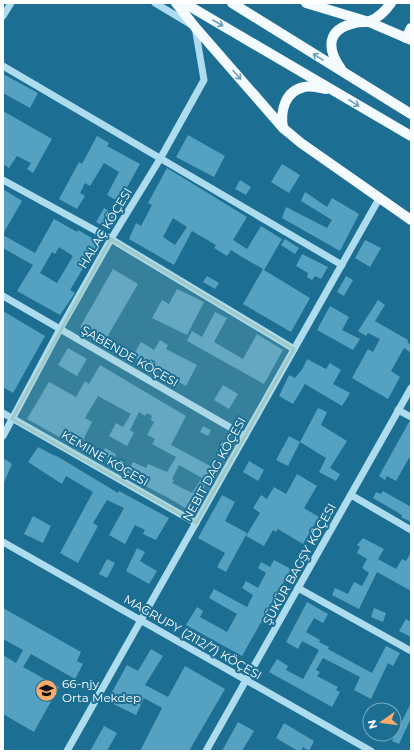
<svg xmlns="http://www.w3.org/2000/svg" width="414" height="754" font-family="Montserrat,sans-serif">
  <rect width="100%" height="100%" fill="#1c6f93"/>
  <g fill="#55a1c1" fill-rule="evenodd">
    <path d="M3 74 38 93 30 108 3 93Z"/>
    <path d="M3 111 52 139 33 173 27 169 31 163 17 156 9 168 3 164Z"/>
    <path d="M188 135 225 156 214 177 176 157Z"/>
    <path d="M97 136 109 143 107 146 140 164 126 189 128 191 121 203 107 195 119 172 104 163 90 186 85 183 80 193 85 196 77 209 59 199 79 162 82 164Z"/>
    <path d="M282 164 300 175 289 193 271 182Z"/>
    <path d="M167 168 247 217 233 240 247 249 261 226 282 239 264 270 310 298 291 332 243 304 263 269 242 257 231 250 227 256 214 248 216 245 192 231 174 265 129 239 136 223 141 226 152 205 148 203ZM173 218 187 227 175 245 163 237Z"/>
    <path d="M240 180 251 187 246 195 235 189Z"/>
    <path d="M3 189 22 201 3 234Z"/>
    <path d="M305 192 327 207 332 198 359 214 340 251 282 218 286 207 327 228 332 220 301 201Z"/>
    <path d="M104 208 115 215 107 228 96 222Z"/>
    <path d="M54 219 77 232 78 230 99 242 70 290 75 293 60 315 17 291 33 265 3 248V235L35 253ZM59 247 73 256 57 283 40 273 52 252 55 254Z"/>
    <path d="M285 239 299 248 295 254 281 245Z"/>
    <path d="M365 240 381 248 370 267 355 258Z"/>
    <path d="M302 254 328 267 321 279 315 276 312 280 307 277 308 273 296 266Z"/>
    <path d="M113 269 138 284 103 344 95 339 96 336 80 327Z"/>
    <path d="M207 276 219 283 215 289 203 282Z"/>
    <path d="M346 276 353 280 344 296 337 292Z"/>
    <path d="M177 289 204 302 187 335 152 318 162 300 169 304Z"/>
    <path d="M378 300 385 305 375 321 408 340 407 342 411 345V353L404 348 391 371 400 377 388 399 352 378 368 349 373 352 380 339 368 333 366 336 358 331Z"/>
    <path d="M330 306 349 317 342 330 360 339 353 350 317 330Z"/>
    <path d="M3 311 45 336 13 393 3 387Z"/>
    <path d="M215 312 227 318 214 342 243 359 257 334 283 350 264 384 187 341 192 331 202 337Z"/>
    <path d="M160 340 168 345 166 349 197 365 186 386 133 356 141 342 154 350Z"/>
    <path d="M68 348 87 359 77 376 58 365Z"/>
    <path d="M307 359 326 369 330 363 341 370 333 384 350 393 342 406 305 384 293 404 279 396 289 375 295 378 303 368Z"/>
    <path d="M100 365 186 416 171 445 214 468 191 512 174 501 125 475 133 462 146 468 148 464 167 472 176 457 152 444 155 439 147 435 154 422 151 420 152 416 147 413 145 416 139 412 130 430 134 433 127 446 109 436 116 423 123 427 131 414 98 396 85 418 92 422 79 448 27 419 49 382 76 397 85 381 89 384ZM179 465 202 478 192 493 172 483 174 480 172 479Z"/>
    <path d="M223 385 238 394 229 409 214 400Z"/>
    <path d="M318 408 327 412 321 425 347 441 330 468 340 474 336 481 319 472 326 458 300 442Z"/>
    <path d="M409 422H411V459L409 458 396 481 387 476 385 480 379 476Z"/>
    <path d="M203 426 211 430 208 436 200 432Z"/>
    <path d="M289 436 300 442 288 466 276 460Z"/>
    <path d="M38 447 55 456V455L118 493 119 491 169 518 156 540 143 534 145 530 135 525 125 544 109 535 124 508 107 500 93 523 98 526 78 563 60 553 93 492 66 476 62 484 28 462Z"/>
    <path d="M105 448 116 454 113 460 102 454Z"/>
    <path d="M5 459 12 464 3 485V463Z"/>
    <path d="M249 461 264 470 258 481 243 472Z"/>
    <path d="M297 474 317 486 304 508 319 517 303 544 278 529 276 532 273 530 264 546 246 536 260 513 253 508 261 495 267 499 274 487 286 494Z"/>
    <path d="M383 491 411 507V522L401 517 402 515 373 498 376 492 381 494Z"/>
    <path d="M222 495 235 502 225 521 247 533 226 572 217 567 225 553 198 538Z"/>
    <path d="M33 516 51 526 43 543 24 534Z"/>
    <path d="M363 538 384 549 378 559 396 569 402 559 406 561 411 552V591L377 572 359 609 332 595 335 588 348 594 354 582 362 586 369 573 362 568 367 559 357 553 360 547 357 545Z"/>
    <path d="M137 548 145 552 140 561 157 571 149 584 126 571Z"/>
    <path d="M107 559 115 563 107 578 99 574Z"/>
    <path d="M274 560 291 569 242 656 186 625 197 607 203 611 200 617 227 632 237 614 209 598 214 589 247 607 253 595 242 588 246 581 258 588 266 573 258 568 261 562 270 567Z"/>
    <path d="M307 602 328 614 323 623 314 618 306 632 320 640 319 642 329 647 328 649 372 673 386 646 400 653 393 666 388 663 371 699 354 690 360 677 323 658 316 670 320 672 317 676 338 687 336 690 340 692 332 707 269 672 277 659 288 666 286 670 303 679 319 650 302 641 298 649 286 642Z"/>
    <path d="M3 608 81 652 77 661 83 664 75 679 31 654 23 667 59 687 34 732 3 714V655L16 663 23 650 3 639Z"/>
    <path d="M374 608 386 613 383 622 371 617Z"/>
    <path d="M406 619 411 622V637L399 631Z"/>
    <path d="M151 649 163 656 145 685 168 697 185 666 225 689 189 751H140L162 708 144 698 136 715 107 701 127 665 138 671Z"/>
    <path d="M411 703V718L399 744 392 741Z"/>
    <path d="M238 722 254 731 242 751H222Z"/>
    <path d="M284 723 314 741 309 751 303 747 301 751H298L276 738Z"/>
    <path d="M104 726 117 733 107 751H90Z"/>
  </g>
  <g fill="none" stroke-linecap="round" stroke-linejoin="round">
    <g stroke="#addcef" stroke-width="7">
      <path d="M3 16 11 3"/>
      <path d="M3 66 342 265"/>
      <path d="M3 180 111 239 294 349"/>
      <path d="M3 296 245 436"/>
      <path d="M398 410 411 417"/>
      <path d="M3 413 196 523"/>
      <path d="M3 436 60 329 111 239 160 159 204 80 195 27 155 3"/>
      <path d="M351 495 411 530"/>
      <path d="M3 542 371 751"/>
      <path d="M298 588 411 651"/>
      <path d="M67 751 380 197"/>
      <path d="M206 751 411 388"/>
    </g>
    <g stroke="#f4fbff" stroke-width="10">
      <path d="M176 3 195 27 283 128 301 143 411 220"/>
      <path d="M184 3 411 136"/>
      <path d="M232 3 411 114"/>
      <path d="M306 3 369 22 411 40"/>
      <path d="M406 38 411 28"/>
      <path d="M341 69C326 48 327 29 355 23 359 21 366 23 370 21 378 18 386 10 391 3"/>
      <path d="M283 128C280 111 285 91 304 87 311 85 319 88 326 89"/>
    </g>
  </g>
  <defs><path id="oneway-shaft" d="M-6 0H5M1.5-3L5.5 0L1.5 3" fill="none" stroke-width="1.6" stroke-linecap="round" stroke-linejoin="round"/></defs>
  <g stroke="#68a0b9">
    <use href="#oneway-shaft" transform="translate(218 23) rotate(30)"/>
    <use href="#oneway-shaft" transform="translate(318 57) rotate(-148)"/>
    <use href="#oneway-shaft" transform="translate(237 75) rotate(48)"/>
    <use href="#oneway-shaft" transform="translate(354 103) rotate(31)"/>
  </g>
  <path fill="#9fc8c5" fill-opacity="0.2" stroke="#9fc8c5" stroke-width="3" stroke-linejoin="round" d="M111 239 294 349 196 523 12 419Z"/>
  <defs>
    <symbol id="school-disc" viewBox="-11 -11 22 22"><circle r="9.5" fill="#ffac6a" stroke="#1c6f93"/><path d="M0-5L7-2L0 1L-7-2ZM-4 1L0 2.5L4 1V4Q0 6-4 4Z" fill="#111"/></symbol>
  </defs>
  <g fill-rule="evenodd">
    <use href="#school-disc" x="34" y="678" width="25" height="25"/>
  </g>
  <g text-anchor="middle" dominant-baseline="central" stroke-width="4" stroke-linejoin="round" paint-order="stroke">
    <g font-size="12" fill="#fff" stroke="#1c6f93">
      <text transform="translate(105 228) rotate(-59)">HALAÇ KÖÇESI</text>
      <text transform="translate(130 356) rotate(30)">ŞABENDE KÖÇESI</text>
      <text transform="translate(105 458) rotate(30)">KEMINE KÖÇESI</text>
      <text transform="translate(214 469) rotate(-61)">NEBIT DAG KÖÇESI</text>
      <text transform="translate(299 564) rotate(-61)">ŞÜKÜR BAGŞY KÖÇESI</text>
      <text transform="translate(193 637) rotate(30)">MAGRUPY (2112/7) KÖÇESI</text>
    </g>
    <g font-size="12" fill="#fff" stroke="#1c6f93" text-anchor="start">
      <text x="62" y="683">66-njy<tspan x="62" dy="14">Orta Mekdep</tspan></text>
    </g>
  </g>
  <rect width="414" height="754" fill="none" stroke="#ffffff" stroke-width="8"/>
  <g transform="translate(382 722) rotate(256)"><circle r="19" fill="#1c6f93" stroke="#77a9be"/>
  <path d="M0-3L7 15L0 10L-7 15Z" fill="#ffac6a"/>
  <text y="-6" font-size="11" font-weight="bold" text-anchor="middle" fill="#ffffff">N</text>
  </g>
</svg>
